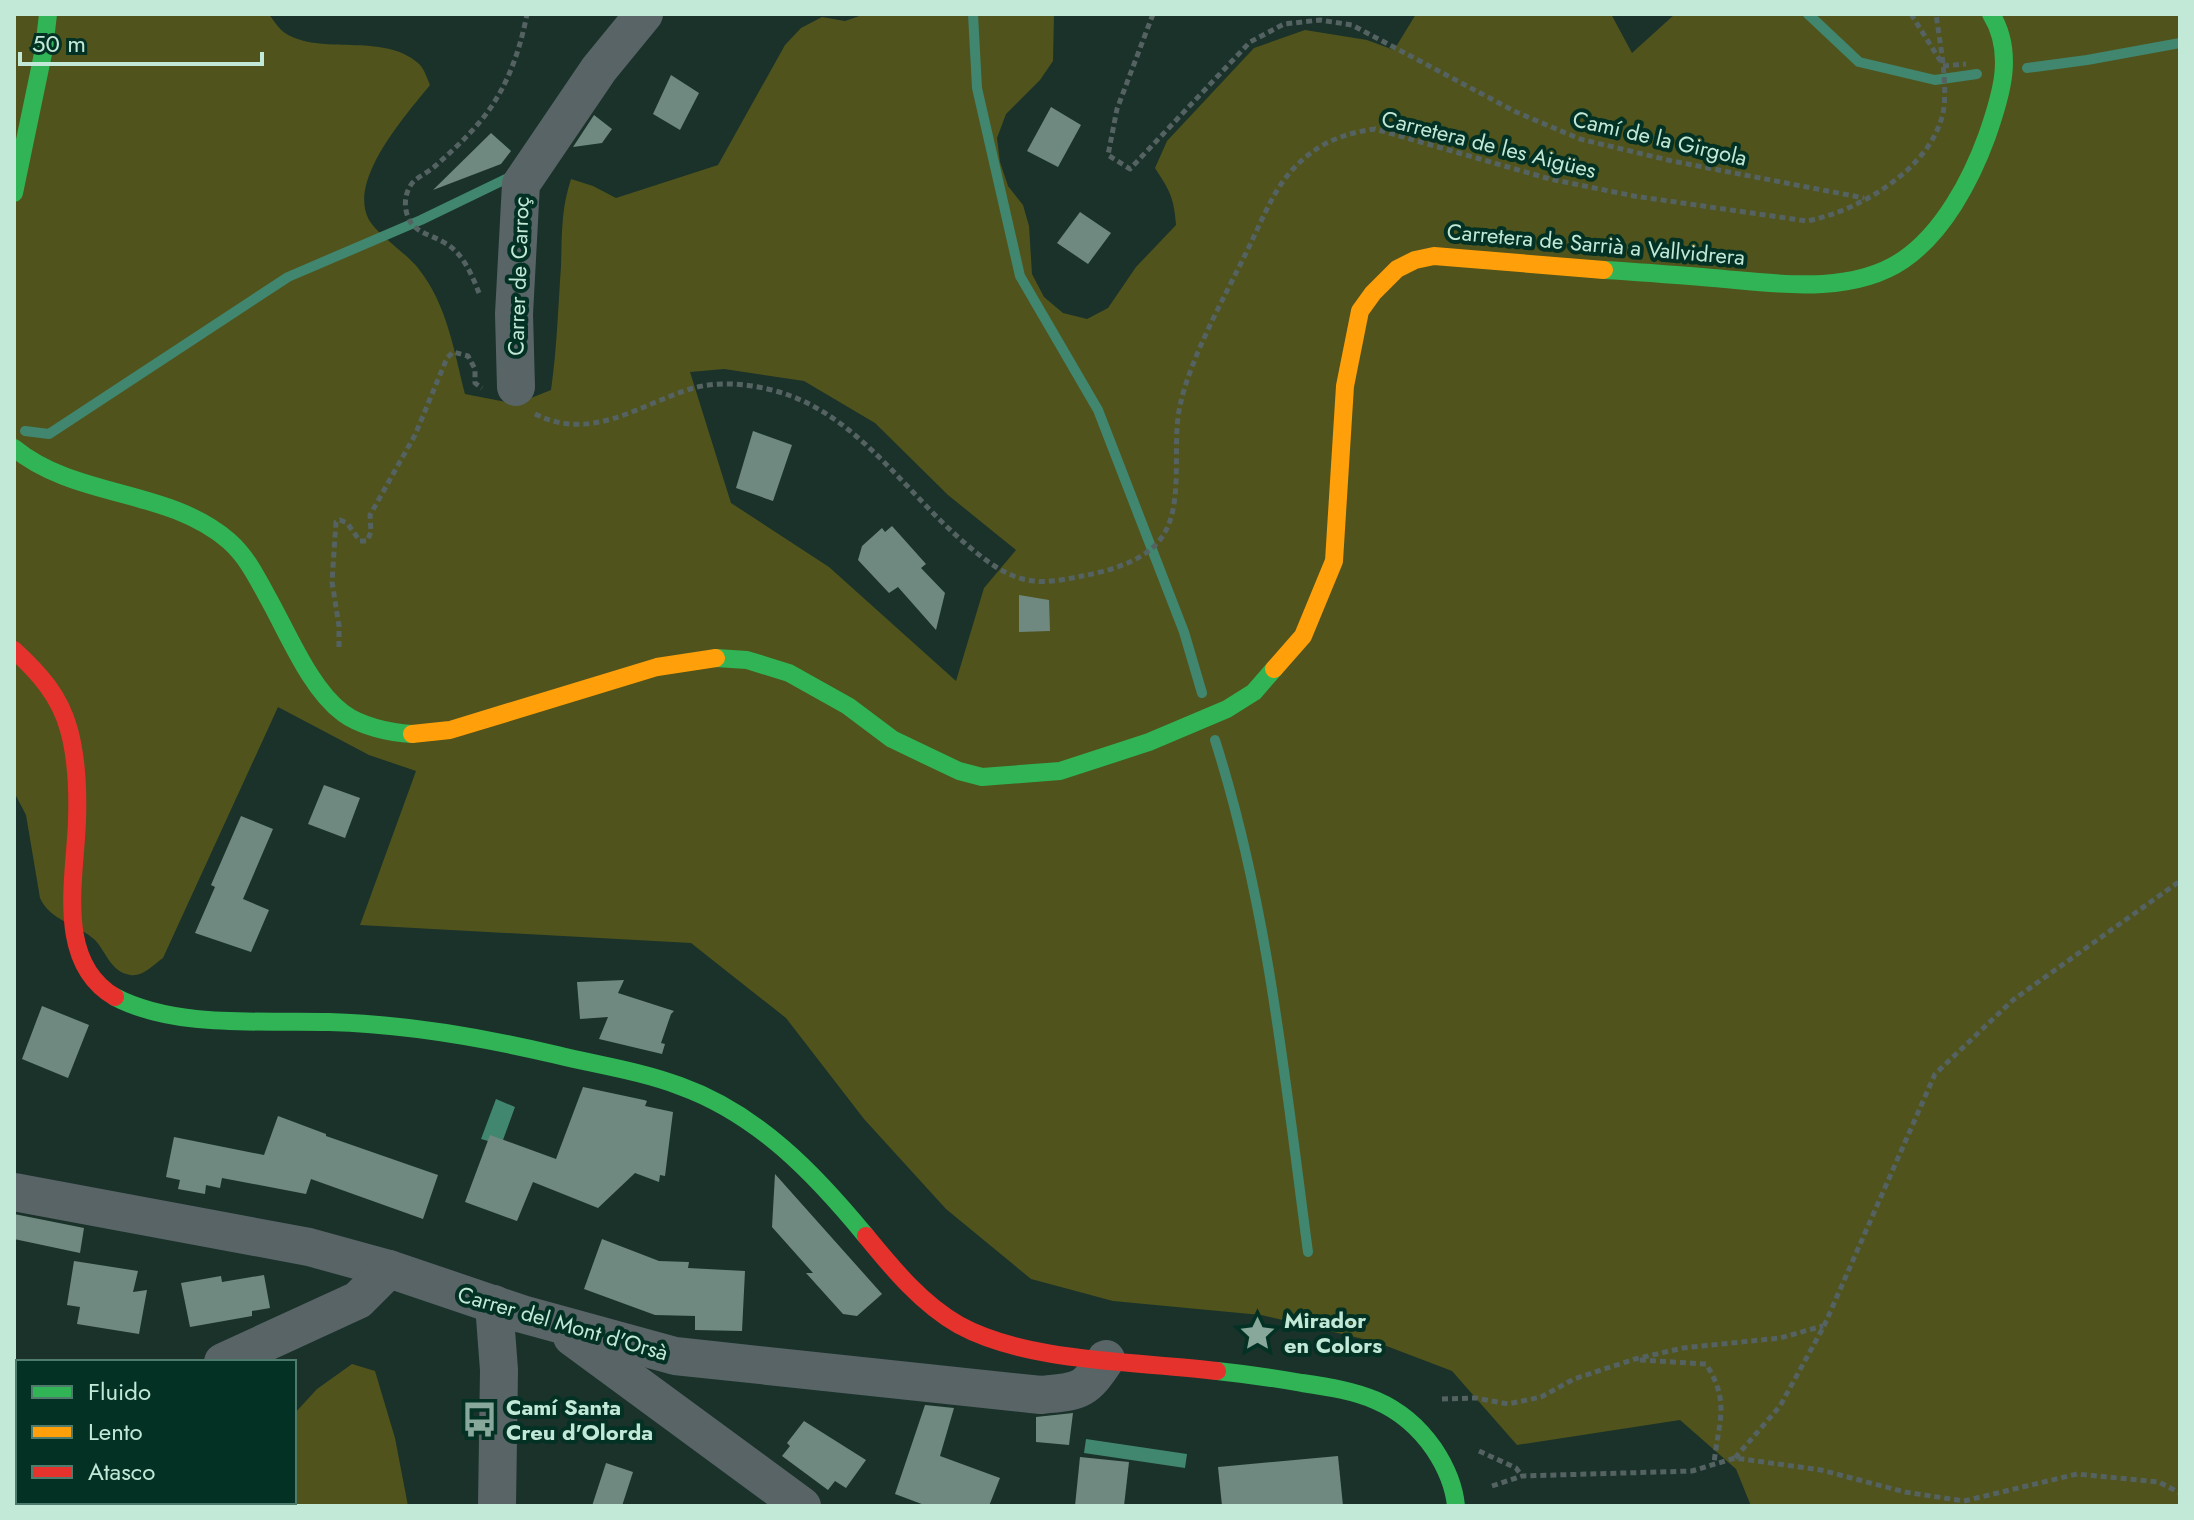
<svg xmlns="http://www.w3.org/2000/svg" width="2194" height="1520" font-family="Jost,sans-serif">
  <rect width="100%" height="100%" fill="#1a322a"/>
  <g fill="#50531c" fill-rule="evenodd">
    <path d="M14 14H269C273 20 279 29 285 33 320 56 383 32 418 63 424 68 427 78 430 85 407 114 347 180 369 220 378 235 406 253 418 268 447 304 454 351 465 394L516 404 551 390C557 349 558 308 561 266 562 235 561 209 571 179L593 186 616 198 718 165 785 45 801 28 822 17 845 21 865 14H1054L1053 61 1040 80 1006 114 997 138 1000 162 1008 186 1023 205 1029 226 1032 274 1044 297 1063 313 1087 319 1108 308 1136 267 1176 225C1174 198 1170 191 1155 168L1167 141 1254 48 1305 30 1367 40 1394 50 1416 14H1611L1632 53 1675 14H2180V1506H1751L1736 1469 1680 1420 1517 1445 1452 1371 1376 1342 1261 1315 1113 1301 1031 1279 946 1209 864 1119 786 1018 691 943 360 925 416 771 369 755 278 707 163 958C153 965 143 977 130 975 110 971 107 953 95 940 78 924 50 921 40 898L26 815 14 792ZM724 369 804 381 875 423 948 495 1016 550 984 588 956 681 829 567 731 503 690 372Z"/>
    <path d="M352 1364 375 1371 395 1438 408 1506H228L231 1502H294V1414L317 1389Z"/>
  </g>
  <g fill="#41866e">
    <path d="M496 1099 515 1107 503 1140 488 1141 481 1139Z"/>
    <path d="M1086 1439 1187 1454 1185 1468 1084 1453Z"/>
  </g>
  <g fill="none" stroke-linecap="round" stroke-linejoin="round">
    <g stroke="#41866e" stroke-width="10">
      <path d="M973 14 977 88 1020 276 1098 410 1184 632 1202 693"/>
      <path d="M1808 14 1859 62 1935 80 1977 74"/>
      <path d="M2027 68 2087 60 2180 43"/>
      <path d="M25 431 49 434 288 277 421 220 514 175"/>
      <path d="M1215 740C1268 906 1285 1080 1308 1252"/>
    </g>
  </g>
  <g fill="#6f8980">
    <path d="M671 75 699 93 680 130 653 114Z"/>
    <path d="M1051 107 1081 125 1058 167 1027 151Z"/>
    <path d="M594 115 612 129 602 143 573 147Z"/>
    <path d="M491 133 511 151 501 164 433 190Z"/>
    <path d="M1080 212 1111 233 1088 264 1057 243Z"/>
    <path d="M753 431 792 445 773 501 736 488Z"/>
    <path d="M892 526 926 564 921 568 945 593 936 630 898 587 889 593 858 560 862 546 882 528 885 532Z"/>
    <path d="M1019 595 1049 600 1050 631 1019 632Z"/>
    <path d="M324 785 360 798 345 838 308 824Z"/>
    <path d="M241 816 273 829 243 899 269 910 251 952 195 933 215 887 211 885Z"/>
    <path d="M624 980 618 993 674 1011 671 1014 661 1043 665 1044 662 1054 599 1039 608 1017 580 1019 577 982Z"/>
    <path d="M42 1006 89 1025 68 1078 22 1059Z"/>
    <path d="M583 1087 644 1100 647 1101 645 1106 673 1112 665 1176 660 1175 659 1182 635 1173 598 1208 533 1182 517 1221 465 1202 490 1135 556 1159Z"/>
    <path d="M278 1116 326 1134V1136L438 1175 423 1219 311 1179 306 1194 222 1178 220 1188 206 1185 205 1194 178 1189 180 1180 166 1177 174 1137 264 1155Z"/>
    <path d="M775 1174 882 1294 857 1316 843 1314 806 1273H813L772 1227Z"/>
    <path d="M14 1214 84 1228 80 1253 14 1239Z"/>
    <path d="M602 1239 659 1261 689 1262 688 1268 745 1271 742 1331 695 1330V1316L655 1315 584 1289Z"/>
    <path d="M74 1261 138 1271 133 1292 147 1290 139 1334 77 1324 80 1307 67 1305Z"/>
    <path d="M264 1275 270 1308 252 1311V1316L190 1327 181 1283 221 1276 222 1282Z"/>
    <path d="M925 1405 954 1408 940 1456 1000 1478 989 1506H927L895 1494Z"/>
    <path d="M1073 1413 1069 1445 1036 1442V1417Z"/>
    <path d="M804 1421 866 1460 846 1488 835 1481 828 1490 782 1456 790 1446 787 1443Z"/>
    <path d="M1338 1456 1343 1506H1222L1218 1467Z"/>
    <path d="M1080 1457 1129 1462 1124 1506H1075Z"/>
    <path d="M606 1463 633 1472 622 1506H592Z"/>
  </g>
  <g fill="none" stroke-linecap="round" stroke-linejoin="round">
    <g stroke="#556262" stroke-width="5" stroke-dasharray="6 4" stroke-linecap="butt">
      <path d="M1153 14 1117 109 1108 155 1130 169 1250 42 1284 24 1320 20 1352 25 1516 112 1580 139 1672 161 1864 198"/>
      <path d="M1911 14 1943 65"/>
      <path d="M1943 66 1966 64"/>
      <path d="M479 293C472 275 463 253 445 243 429 233 410 233 406 210 404 200 407 188 414 181 420 176 428 172 434 167 449 154 465 139 478 124 505 93 519 55 527 14"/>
      <path d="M535 414C591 442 637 406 690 389 722 379 761 385 791 396 863 423 909 496 966 544 986 561 1007 578 1034 581 1049 583 1067 579 1082 576 1109 571 1146 561 1162 537 1185 504 1171 446 1180 406 1190 358 1225 296 1247 251 1262 221 1274 186 1299 163 1321 142 1345 133 1375 129L1550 179 1634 196 1807 221C1860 211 1936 166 1944 107 1947 77 1940 44 1936 14"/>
      <path d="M339 647V626L332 582 336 522 340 520 347 523 360 541H367L371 532 370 515 415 435 447 358 453 352 468 356 475 369V383L482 388"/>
      <path d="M1640 1360 1706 1364C1731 1403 1718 1422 1714 1464"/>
      <path d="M1442 1399 1476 1398 1508 1404 1541 1397 1574 1379 1635 1359 1683 1348 1780 1338 1823 1326"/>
      <path d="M1479 1451 1516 1468 1522 1476"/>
      <path d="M1735 1458 1780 1406 1824 1326 1935 1074 2013 1000 2180 881"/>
      <path d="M1492 1486 1522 1476 1692 1471 1735 1458 1821 1470 1905 1492 1964 1501 2077 1474 2159 1482 2180 1493"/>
    </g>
    <g stroke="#596467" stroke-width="38">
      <path d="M516 387 514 314 521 184 599 69 644 14"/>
      <path d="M14 1192 309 1247 389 1269 522 1314 675 1356 1041 1395C1079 1391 1084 1393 1106 1359"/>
      <path d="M494 1304 499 1370 497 1506"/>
      <path d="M572 1337 802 1506"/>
      <path d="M223 1362 358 1300 389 1269"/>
      <path d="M14 1502 18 1498"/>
    </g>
    <g stroke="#30b455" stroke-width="18">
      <path d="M14 193 44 49 48 14"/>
      <path d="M1604 270C1640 272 1677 275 1713 278 1773 283 1850 296 1903 260 1943 233 1971 180 1987 136 2001 96 2015 53 1991 14"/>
      <path d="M14 448C76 499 168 488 229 541 247 557 256 576 267 596 287 631 310 689 343 713 360 726 390 733 412 734"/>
      <path d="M716 658 747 660 789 673 848 706 892 739 959 771 982 777 1060 771 1149 742 1227 709 1254 692 1274 669"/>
      <path d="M115 997C176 1029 261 1020 329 1022 407 1024 481 1037 557 1055 598 1065 640 1071 680 1086 758 1114 815 1174 866 1236"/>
      <path d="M1217 1371C1245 1374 1274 1378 1302 1383 1358 1391 1400 1400 1434 1449 1446 1467 1454 1485 1456 1506"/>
    </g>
    <g stroke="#ff9f0a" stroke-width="18">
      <path d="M1274 669 1303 636 1334 561 1345 386 1360 311 1373 293 1397 269 1415 260 1434 256 1604 270"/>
      <path d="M412 734 450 730 657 667 716 658"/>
    </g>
    <g stroke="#e5322d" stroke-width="18">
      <path d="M14 650C39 673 60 696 69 730 77 759 78 791 77 821 75 879 55 962 115 997"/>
      <path d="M866 1236C893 1269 922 1304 959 1325 1028 1363 1138 1361 1217 1371"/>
    </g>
  </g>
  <defs>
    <symbol id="sight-bare" viewBox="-9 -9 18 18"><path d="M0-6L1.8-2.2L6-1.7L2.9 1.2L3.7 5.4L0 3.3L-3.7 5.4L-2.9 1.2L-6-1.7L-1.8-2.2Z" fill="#87a89b" stroke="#033224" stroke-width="2.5" paint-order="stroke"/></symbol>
    <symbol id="bus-bare" viewBox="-9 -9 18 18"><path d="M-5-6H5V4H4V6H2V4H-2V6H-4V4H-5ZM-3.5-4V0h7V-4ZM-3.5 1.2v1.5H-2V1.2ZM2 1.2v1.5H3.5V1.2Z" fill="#87a89b" stroke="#033224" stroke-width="2.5" paint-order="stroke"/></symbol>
  </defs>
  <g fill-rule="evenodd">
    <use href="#sight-bare" x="1232" y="1308" width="51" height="51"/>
    <use href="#bus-bare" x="454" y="1394" width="51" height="51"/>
  </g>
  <g text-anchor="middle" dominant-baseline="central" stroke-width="8" stroke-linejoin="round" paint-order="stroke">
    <g font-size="22" fill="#c2e8d8" stroke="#033224">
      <text transform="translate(1660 138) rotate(13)">Camí de la Girgola</text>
      <text transform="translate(1489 144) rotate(14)">Carretera de les Aigües</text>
      <text transform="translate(1596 244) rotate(5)">Carretera de Sarrià a Vallvidrera</text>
      <text transform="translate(518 276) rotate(-88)">Carrer de Carroç</text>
      <text transform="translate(563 1323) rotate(16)">Carrer del Mont d'Orsà</text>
    </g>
    <g font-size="22" font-weight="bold" fill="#c2e8d8" stroke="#033224" text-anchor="start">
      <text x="1284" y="1320">Mirador<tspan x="1284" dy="25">en Colors</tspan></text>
      <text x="506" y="1407">Camí Santa<tspan x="506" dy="25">Creu d'Olorda</tspan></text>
    </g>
  </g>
  <rect width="2194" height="1520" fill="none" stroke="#c2e8d8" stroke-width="32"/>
  <rect x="16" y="1360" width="280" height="144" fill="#033224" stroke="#4f7b6c" stroke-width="2"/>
  <rect x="32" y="1386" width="40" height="12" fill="#30b455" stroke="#4f7b6c" stroke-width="2"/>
  <text x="88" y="1400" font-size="24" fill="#c2e8d8">Fluido</text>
  <rect x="32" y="1426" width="40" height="12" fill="#ff9f0a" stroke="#4f7b6c" stroke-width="2"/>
  <text x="88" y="1440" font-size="24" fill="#c2e8d8">Lento</text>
  <rect x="32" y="1466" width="40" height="12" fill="#e5322d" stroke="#4f7b6c" stroke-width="2"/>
  <text x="88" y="1480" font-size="24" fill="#c2e8d8">Atasco</text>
  <path d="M20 52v12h242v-12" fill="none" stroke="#c2e8d8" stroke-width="4"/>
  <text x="32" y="52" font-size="24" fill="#c2e8d8" stroke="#033224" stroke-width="6" paint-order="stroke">50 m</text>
</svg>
